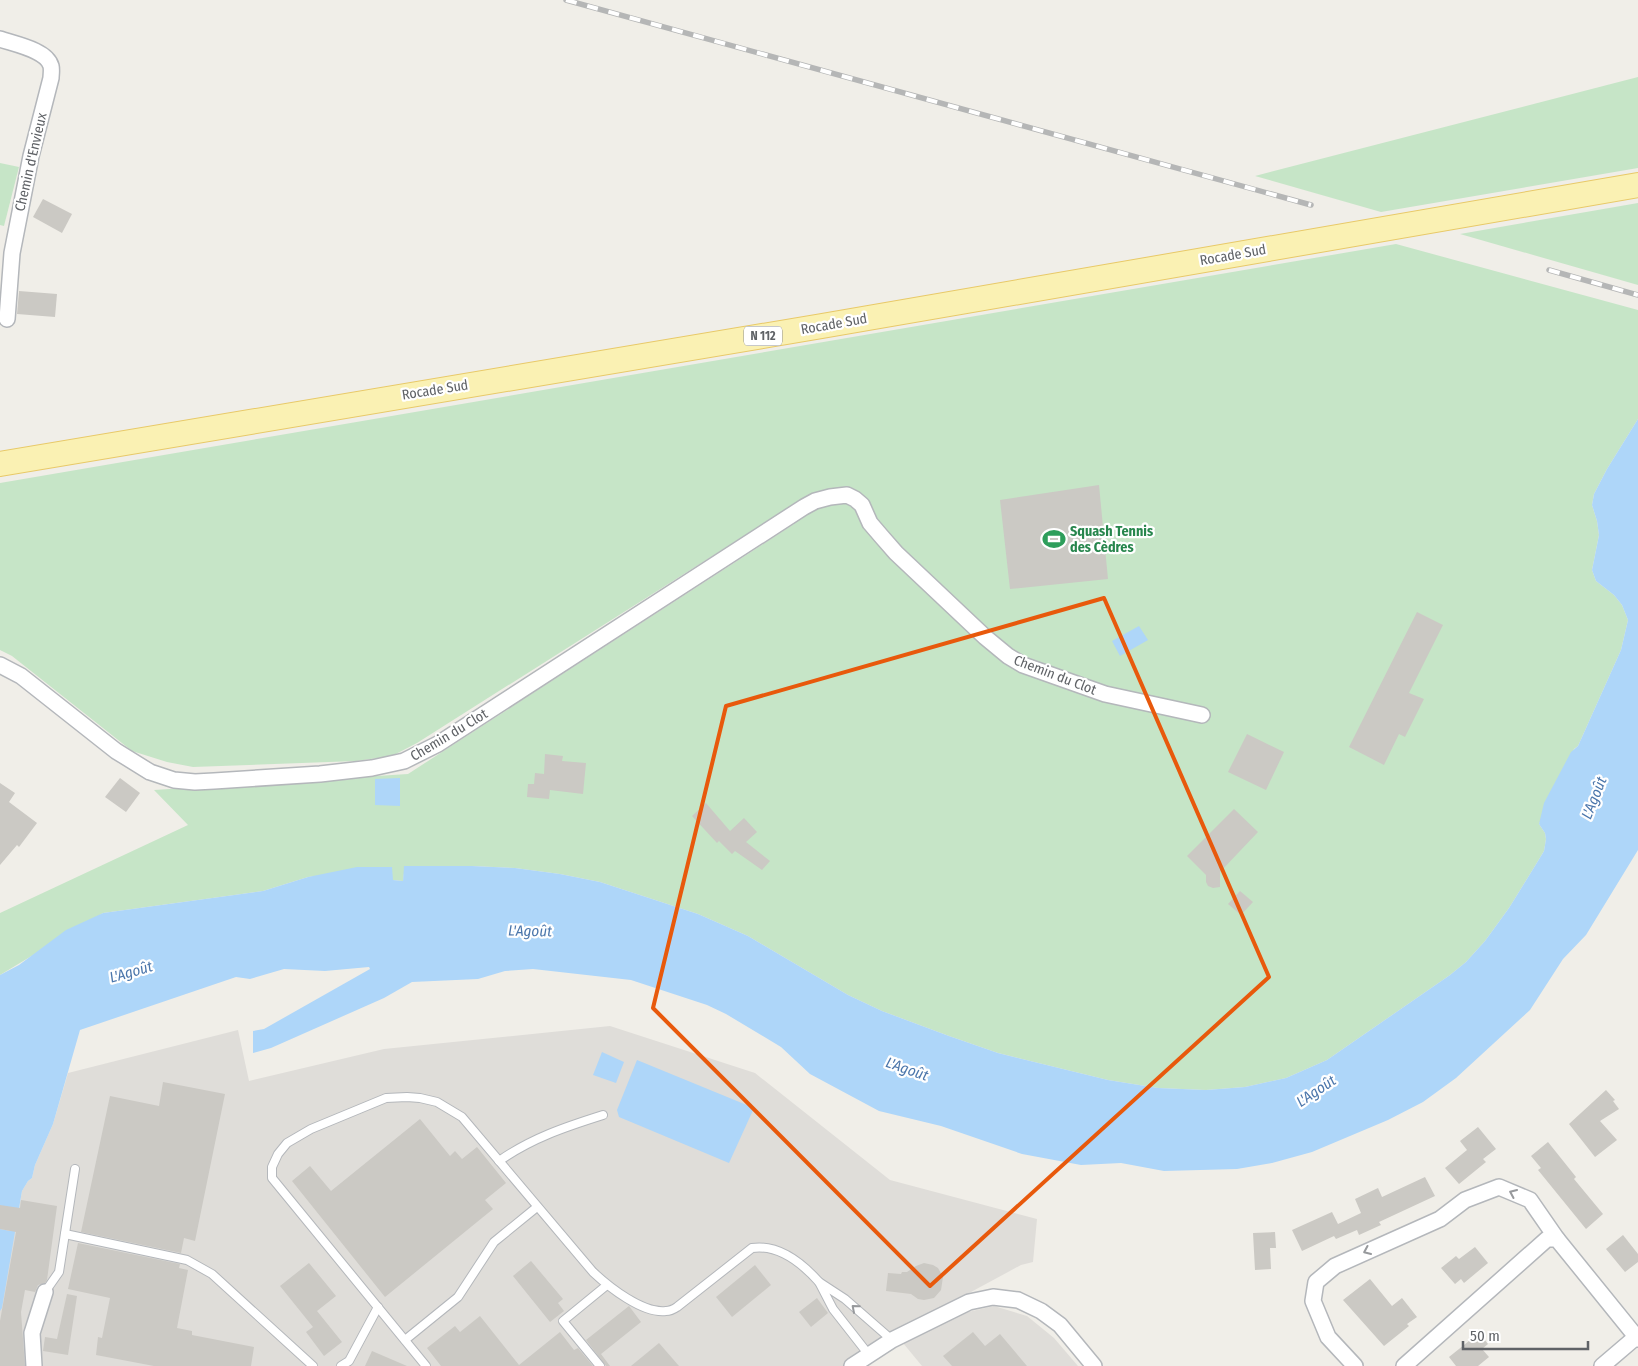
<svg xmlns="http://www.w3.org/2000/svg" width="1638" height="1366" font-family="'Fira Sans Condensed',sans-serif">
  <rect width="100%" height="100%" fill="#f0eee8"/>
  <g fill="#dfddd9">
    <path d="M610 1026 755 1073 890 1180 1037 1219 1033 1262 1021 1265 895 1333 853 1366H0V1205L19 1208 22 1191 28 1181 32 1178 35 1165 53 1124 68 1073 238 1030 249 1081 384 1049Z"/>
    <path d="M994 1306 1027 1316 1054 1338 1078 1366H922L903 1343 968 1312Z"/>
  </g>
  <g fill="#c6e5c7">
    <path d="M1638 77V168L1381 212 1255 176Z"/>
    <path d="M0 163 19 167 4 226 0 225Z"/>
    <path d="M1638 203V285L1460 234Z"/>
    <path d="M1396 244 1638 310V419L1607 469 1594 494 1592 505 1597 521 1599 535 1592 570 1596 581 1614 595 1622 605 1628 620 1621 650 1578 746 1574 749 1539 824 1545 833 1546 839 1544 851 1538 861 1509 908 1485 941 1466 962 1450 975 1327 1060 1286 1078 1245 1087 1206 1090 1158 1088 1108 1080 998 1053 949 1036 882 1011 848 995 748 936 698 914 600 882 560 874 515 868 472 866H405L403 881 392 880V867L308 877 263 891 103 913 0 975V913L188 825 154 790 408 774 794 524 804 498 417 743 392 756 356 761 193 767 167 762 132 751 12 656 0 650V483Z"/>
  </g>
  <g fill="#aed6f9">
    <path d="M1638 419V850L1586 935 1563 959 1530 1010 1456 1078 1423 1102 1388 1120 1312 1152 1272 1163 1237 1169 1164 1171 1121 1163 1081 1165 1022 1154 941 1126 879 1111 810 1074 781 1047 726 1014 707 1005 631 980 533 969 505 971 478 979 412 982 384 998 271 1048 253 1053V1031L264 1029 370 969 369 967 325 971 284 969 250 979 236 977 80 1030 53 1124 35 1165 32 1178 28 1181 22 1191 2 1308 0 1311V1229L10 1231 0 1205V975L19 965 66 930 103 913 263 891 308 877 357 867H392L393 880 403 881 404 866H472L515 868 560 874 600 882 698 914 748 936 848 995 882 1011 949 1036 998 1053 1108 1080 1158 1088 1206 1090 1245 1087 1286 1078 1327 1060 1450 975 1466 962 1485 941 1509 908 1538 861 1544 851 1546 839 1545 833 1539 824 1544 803 1571 752 1578 746 1621 650 1628 620 1622 605 1614 595 1596 581 1592 570 1599 535 1597 521 1592 505 1594 494 1607 469Z"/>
    <path d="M1139 626 1148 640 1120 656 1112 641Z"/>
    <path d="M400 778V806L375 805V779Z"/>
    <path d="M602 1052 624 1062 616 1083 593 1075Z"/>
    <path d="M637 1060 754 1108 729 1163 619 1117 617 1110Z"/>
  </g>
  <g fill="#cbc9c4">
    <path d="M43 199 72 214 62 233 33 217Z"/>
    <path d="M19 291 57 294 55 317 17 314Z"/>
    <path d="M1099 485 1108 579 1010 589 1000 500Z"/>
    <path d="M1417 612 1443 625 1409 693 1424 699 1405 737 1399 734 1384 765 1349 747Z"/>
    <path d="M1247 734 1284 752 1266 790 1228 772Z"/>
    <path d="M545 754 563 756 562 761 586 763 583 794 550 790 549 799 527 797 528 784H534L535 773 544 774Z"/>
    <path d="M120 778 140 793 126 812 105 797Z"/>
    <path d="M0 783 15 793 9 802 37 823 19 847 17 845 0 865Z"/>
    <path d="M706 803 730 831 744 818 757 832 746 842 770 861 762 870 735 851 732 854 719 841 717 843 692 816Z"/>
    <path d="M1234 809 1258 832 1220 872V887L1213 888 1208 886 1206 882V875L1187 856Z"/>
    <path d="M1240 891 1253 902 1241 915 1228 904Z"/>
    <path d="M163 1082 225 1094 195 1241 184 1238 181 1253 81 1232 110 1096 159 1106Z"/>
    <path d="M1606 1090 1615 1100 1613 1101 1619 1109 1600 1121 1617 1140 1595 1157 1569 1124Z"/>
    <path d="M420 1119 450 1156 455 1151 462 1159 477 1147 506 1183 485 1200 493 1209 385 1297 292 1181 310 1166 331 1191Z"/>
    <path d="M1478 1127 1496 1149 1483 1159 1486 1162 1459 1184 1445 1168 1467 1150 1460 1141Z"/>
    <path d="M1548 1142 1576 1177 1574 1179 1603 1214 1586 1229 1538 1170 1541 1168 1531 1156Z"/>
    <path d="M1425 1177 1435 1196 1379 1222 1381 1225 1359 1235 1357 1230 1336 1239 1334 1236 1302 1251 1292 1230 1332 1212 1338 1224 1361 1213 1355 1199 1378 1188 1382 1197Z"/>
    <path d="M21 1200 57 1206 47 1280 45 1283 38 1285 35 1292 25 1290 21 1312 25 1366H0V1321L16 1232 0 1229V1205L20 1208Z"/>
    <path d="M1275 1232 1276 1248H1270L1271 1269 1255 1270 1253 1233Z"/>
    <path d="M1623 1235 1638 1254V1262L1625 1272 1606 1249Z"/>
    <path d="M78 1243 180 1264 179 1268 188 1270 177 1328 192 1331V1335L254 1347 251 1366H154L96 1355 98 1337 102 1338 110 1298 68 1289Z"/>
    <path d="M1475 1247 1488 1263 1464 1283 1461 1279 1455 1284 1441 1268 1456 1256 1459 1259Z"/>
    <path d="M531 1261 563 1299 558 1303 564 1311 550 1322 513 1276Z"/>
    <path d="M309 1263 336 1296 317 1311 342 1342 324 1356 306 1332 313 1327 280 1286Z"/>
    <path d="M924 1263 933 1265 938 1268 943 1277 941 1290 934 1298 924 1300 918 1299 911 1294 886 1291 888 1273 901 1274 902 1272H907L916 1266Z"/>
    <path d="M755 1265 771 1285 732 1317 716 1297Z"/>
    <path d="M1370 1279 1392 1306 1402 1298 1417 1317 1407 1324 1409 1326 1384 1346 1343 1300Z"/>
    <path d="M67 1294 77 1296 68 1355 43 1351 45 1337 57 1339Z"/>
    <path d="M817 1298 828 1313 811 1327 799 1312Z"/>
    <path d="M629 1306 641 1322 601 1354 610 1366H606L586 1340Z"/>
    <path d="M480 1316 519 1365 560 1332 574 1350 578 1348 593 1366H441L427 1348 455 1326 460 1332Z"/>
    <path d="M973 1332 985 1346 1000 1334 1027 1366H952L943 1356Z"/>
    <path d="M1479 1333 1488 1344 1482 1349 1489 1357 1478 1366H1456L1449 1357Z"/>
    <path d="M659 1343 679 1366H631Z"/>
    <path d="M372 1351 407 1366H365Z"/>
  </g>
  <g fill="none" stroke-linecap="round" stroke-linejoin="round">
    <defs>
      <g id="lane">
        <path d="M499 1161C532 1138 565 1127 603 1115"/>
        <path d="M65 1234 187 1260 212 1274 313 1366"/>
        <path d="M45 1292 59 1272 75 1169"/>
        <path d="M405 1340 458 1297 494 1242 537 1207"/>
        <path d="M869 1355 833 1309 819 1282 845 1299 892 1340"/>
        <path d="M341 1366 349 1361 378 1307"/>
        <path d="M426 1366 272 1178V1167L278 1154 287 1143 311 1129 386 1098 407 1097 420 1098 437 1102 462 1117 593 1272C609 1287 643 1314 666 1311 670 1311 674 1309 677 1307L752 1248C778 1244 802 1263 819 1282"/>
        <path d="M600 1366 563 1321 607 1285"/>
      </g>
      <g id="street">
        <path d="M0 39C14 44 47 50 51 66 52 70 51 75 51 78L31 156 12 253 7 319"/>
        <path d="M0 665 21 676 116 751 150 772 174 780 195 782 214 781 320 774 372 768 404 761 438 744 804 507 815 501 830 497 847 495 855 499 862 505 870 523 882 537 896 553 985 637 1008 656 1023 665 1105 694 1202 715"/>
        <path d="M34 1366 32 1333 45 1292"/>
        <path d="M852 1366 892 1340 969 1302 993 1297 1018 1300 1041 1311 1060 1325 1094 1366"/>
        <path d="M1355 1366 1328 1337 1313 1301 1316 1282 1335 1266 1440 1219 1465 1200 1499 1187 1530 1200 1557 1239"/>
        <path d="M1404 1366 1547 1239H1557L1638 1339"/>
        <path d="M1602 1366 1636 1337"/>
      </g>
      <path id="primary" d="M0 464 822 326 1638 185"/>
    </defs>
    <use href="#lane" stroke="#b4b7bb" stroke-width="10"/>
    <use href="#street" stroke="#b4b7bb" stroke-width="18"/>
    <use href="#primary" stroke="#e8c968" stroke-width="26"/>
    <use href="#lane" stroke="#fff" stroke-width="8"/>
    <use href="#street" stroke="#fff" stroke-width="15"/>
    <use href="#primary" stroke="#faf1b3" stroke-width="24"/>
    <defs>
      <g id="rail">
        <path d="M566 0 1311 205"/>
        <path d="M1549 270 1638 295"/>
      </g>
    </defs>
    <use href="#rail" stroke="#b5b6b6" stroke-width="5.5"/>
    <use href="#rail" stroke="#fff" stroke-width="4" stroke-dasharray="11" stroke-linecap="butt"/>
  </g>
  <defs><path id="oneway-chevron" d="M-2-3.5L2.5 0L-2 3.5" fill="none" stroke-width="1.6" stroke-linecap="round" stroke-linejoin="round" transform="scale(1.25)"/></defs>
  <g stroke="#97999c">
    <use href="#oneway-chevron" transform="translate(1513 1193) rotate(-156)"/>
    <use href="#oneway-chevron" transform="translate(1367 1251) rotate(156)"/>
    <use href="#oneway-chevron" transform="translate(855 1308) rotate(-139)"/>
  </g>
  <path fill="none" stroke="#e8590c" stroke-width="4" stroke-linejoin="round" d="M1104 598 1269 977 930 1286 653 1008 726 706Z"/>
  <defs>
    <symbol id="stadium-bare" viewBox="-9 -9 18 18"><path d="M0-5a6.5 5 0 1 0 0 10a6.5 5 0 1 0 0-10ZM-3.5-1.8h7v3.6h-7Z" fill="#2e9e5b" stroke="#fff" stroke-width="2.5" paint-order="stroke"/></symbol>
  </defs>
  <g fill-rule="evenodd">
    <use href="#stadium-bare" x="1038" y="523" width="32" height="32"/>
  </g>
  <g text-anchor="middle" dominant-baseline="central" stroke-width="4.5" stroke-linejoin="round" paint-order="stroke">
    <rect fill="#fff" stroke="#8f9194" stroke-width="1" x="744" y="326.5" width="38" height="19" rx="4"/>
    <g font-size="12" font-weight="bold" fill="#5f6266">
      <text x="763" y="336">N 112</text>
    </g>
    <g font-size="14" fill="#5f6266" stroke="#fff">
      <text transform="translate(31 162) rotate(-77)">Chemin d'Envieux</text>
      <text transform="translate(1233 255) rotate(-10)">Rocade Sud</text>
      <text transform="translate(834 324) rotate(-10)">Rocade Sud</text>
      <text transform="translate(435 390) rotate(-9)">Rocade Sud</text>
      <text transform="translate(1055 675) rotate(21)">Chemin du Clot</text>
      <text transform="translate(449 735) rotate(-31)">Chemin du Clot</text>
    </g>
    <g font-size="14" font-weight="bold" fill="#27864d" stroke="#fff" text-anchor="start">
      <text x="1070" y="531">Squash Tennis<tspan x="1070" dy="16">des Cèdres</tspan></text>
    </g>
    <g font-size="15" font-style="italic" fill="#4b76ab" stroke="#fff">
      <text transform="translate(1594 798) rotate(-68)">L'Agoût</text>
      <text transform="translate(530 931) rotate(1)">L'Agoût</text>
      <text transform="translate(131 972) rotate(-16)">L'Agoût</text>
      <text transform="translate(907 1069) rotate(19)">L'Agoût</text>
      <text transform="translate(1316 1091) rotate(-34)">L'Agoût</text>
    </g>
  </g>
  <path d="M1463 1341v8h125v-8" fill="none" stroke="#5f6266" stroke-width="2.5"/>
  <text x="1470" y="1341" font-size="15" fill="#5f6266" stroke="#ffffff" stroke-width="4" paint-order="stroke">50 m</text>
</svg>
